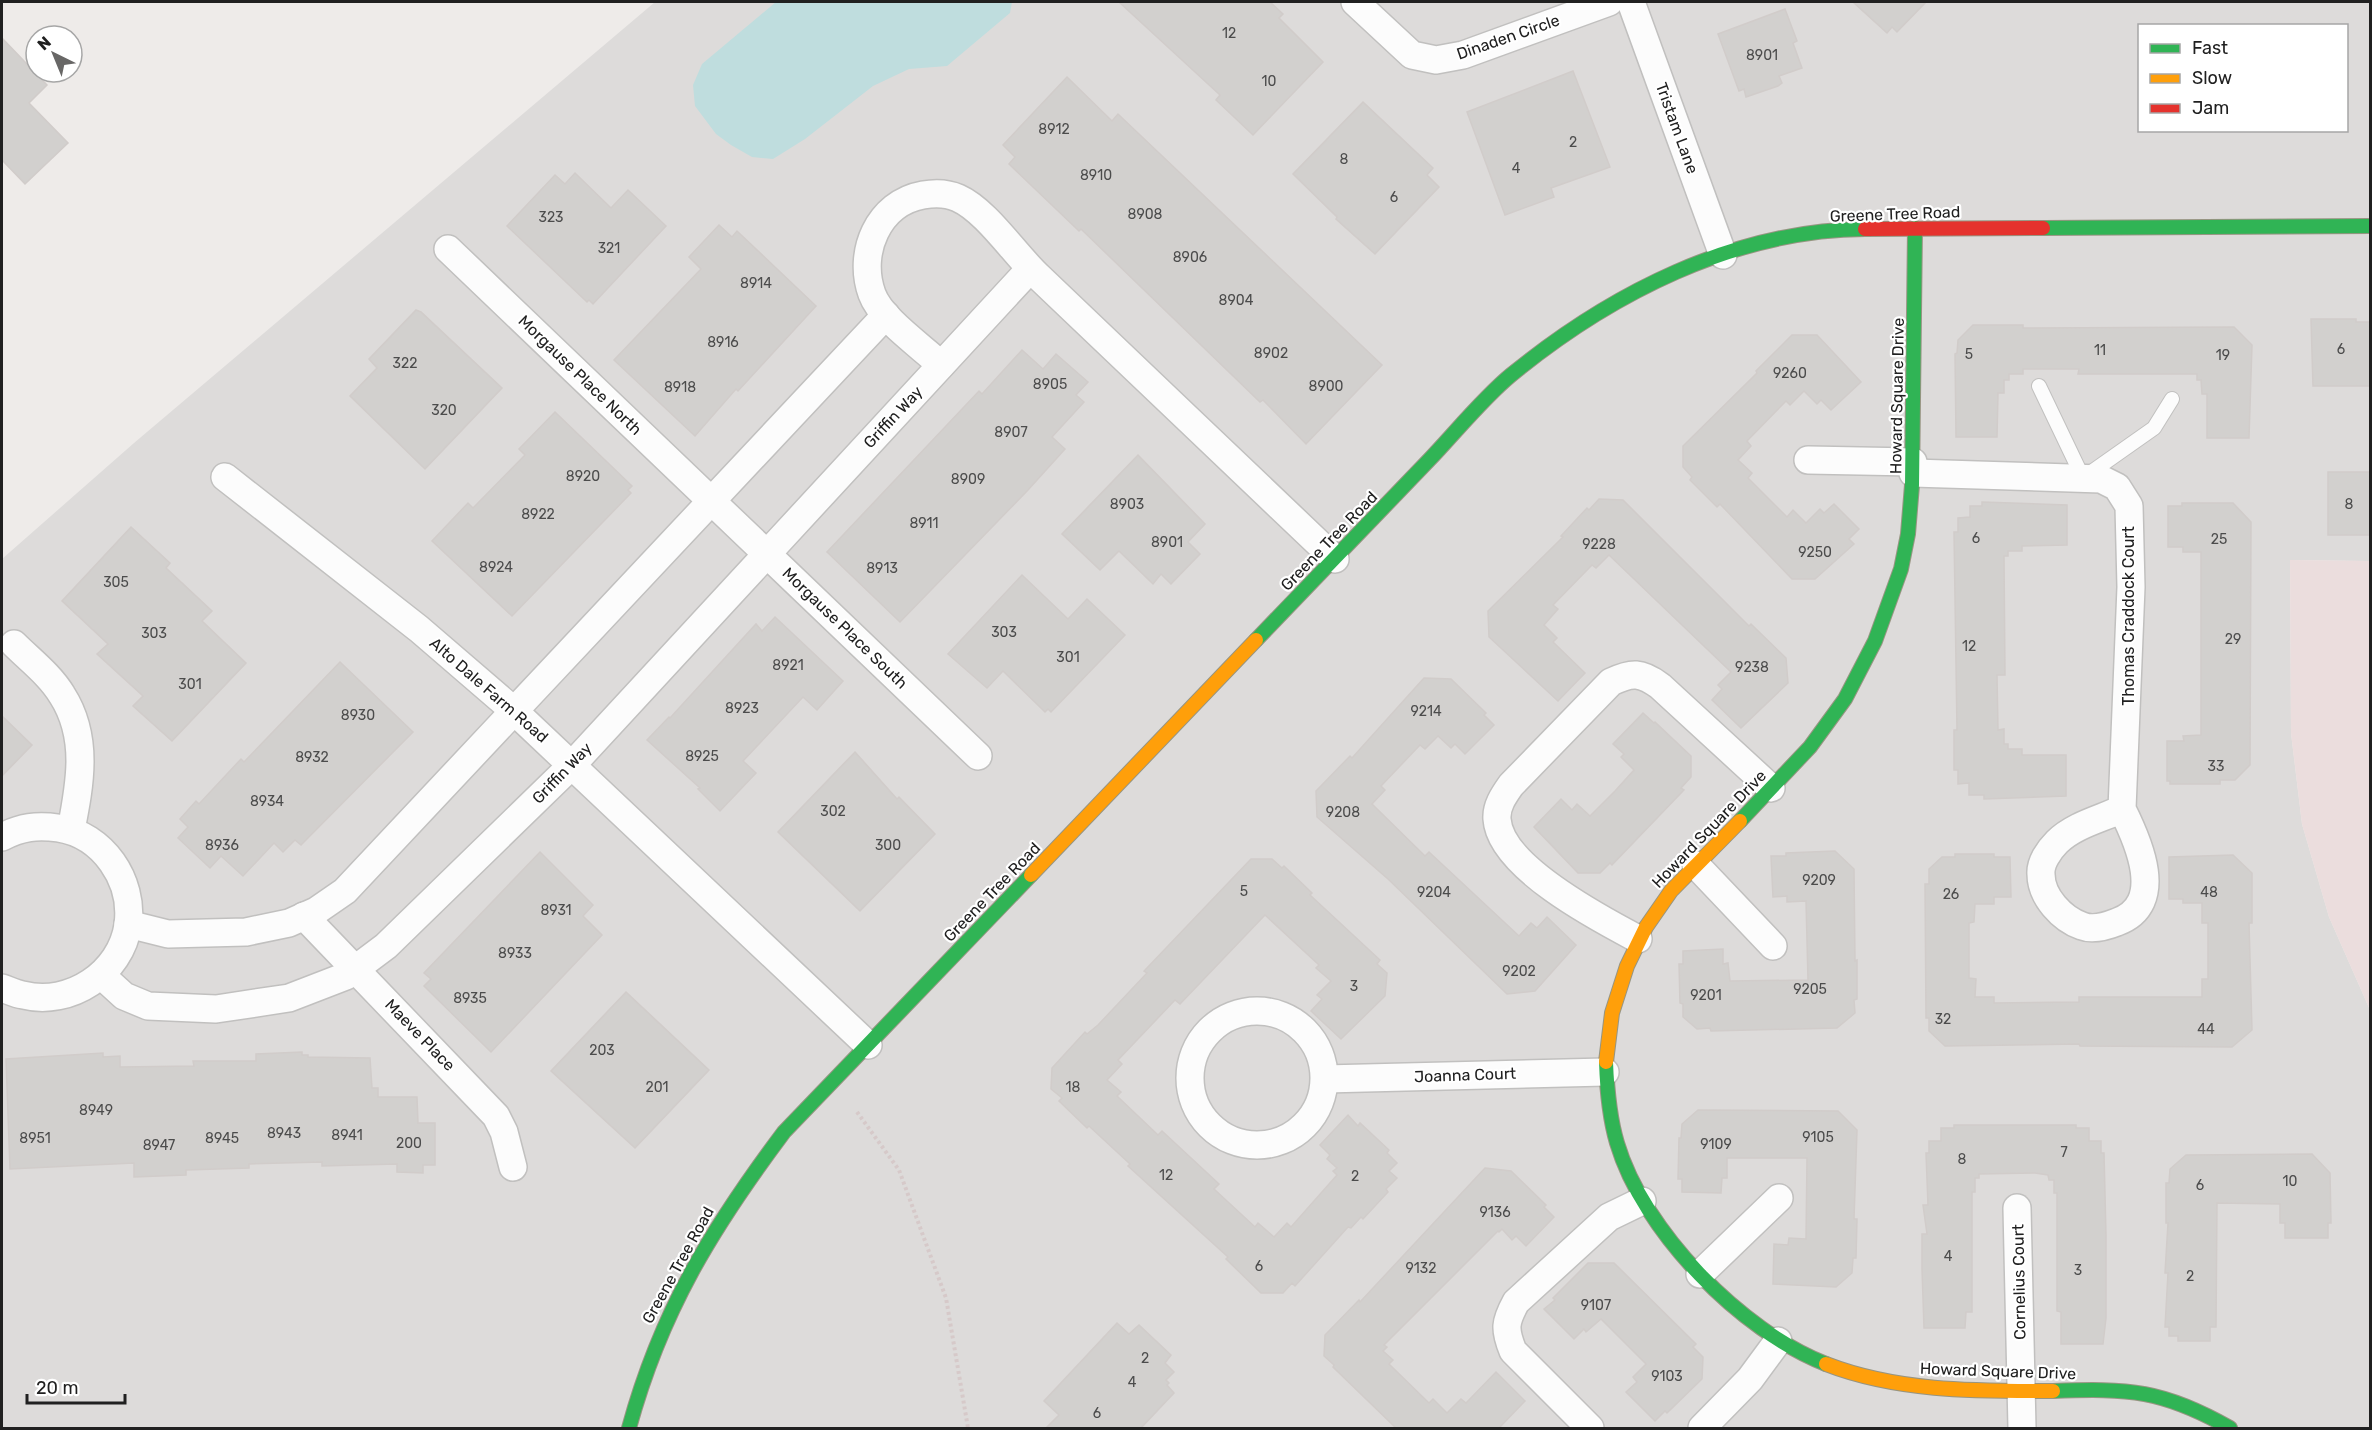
<svg xmlns="http://www.w3.org/2000/svg" width="2372" height="1430" font-family="Rubik,sans-serif">
  <rect width="100%" height="100%" fill="#eeebe9"/>
  <path fill="#dddbda" fill-rule="evenodd" d="M655 2H2370V561L2290 560 2291 733 2302 824 2329 917 2370 1010V1428H2V559L134 443ZM2140 26H2346V130H2140Z"/>
  <path fill="#ebdddd" d="M2290 560 2370 561V1010L2329 917 2302 824 2291 733Z"/>
  <path fill="#bfddde" d="M776 2H1012L1010 13 947 66 909 69 873 86 805 139 773 159 752 157 731 145 716 134 695 106 693 85 702 64Z"/>
  <g fill="#d2d0ce" stroke="#d1ccca" stroke-width="1.5">
    <path d="M1119 2H1270L1283 14 1279 18 1323 62 1253 135 1216 100 1220 95Z"/>
    <path d="M1853 2H1926L1897 32 1892 27 1887 33Z"/>
    <path d="M1785 9 1797 41 1793 43 1802 68 1779 76 1782 83 1778 86 1746 97 1744 89 1739 91 1718 34Z"/>
    <path d="M2 38 47 85 29 103 68 143 25 184 2 160Z"/>
    <path d="M1573 71 1610 167 1551 188 1554 197 1505 215 1467 112Z"/>
    <path d="M1067 77 1112 121 1118 114 1382 365 1306 444 1263 400 1260 402 1081 229 1079 231 1009 164 1015 157 1003 145Z"/>
    <path d="M1363 102 1433 168 1427 175 1439 187 1375 254 1336 219 1337 217 1293 174Z"/>
    <path d="M575 173 611 208 628 190 666 226 593 304 589 300 587 302 507 226 555 175 565 184Z"/>
    <path d="M719 225 732 237 737 231 816 306 738 391 736 389 695 436 614 360 701 269 689 257Z"/>
    <path d="M416 310 421 312 502 388 425 469 350 396 377 368 369 359Z"/>
    <path d="M2311 319H2356V322H2370V386H2313Z"/>
    <path d="M1973 325H2023V328L2234 327 2252 345 2249 438H2207V394H2202L2201 380H2197V374H2078L2079 369H2023V374H2009V380H2004V393H1998L1997 437H1956L1955 354 1957 353 1958 340Z"/>
    <path d="M1792 335H1817L1861 382 1831 410 1821 400 1817 404 1804 391 1790 405 1786 401 1747 441 1751 446 1738 460 1752 473 1748 478 1787 517 1793 510 1806 523 1820 509 1824 513 1834 504 1859 529 1849 539 1854 544 1815 579H1792L1720 504 1717 507 1690 480 1692 477 1683 467V446L1757 373 1756 371Z"/>
    <path d="M1022 350 1043 369 1056 354 1088 382 1076 395 1084 402 1052 437 1065 449 1028 490 900 622 827 552 979 391 982 394Z"/>
    <path d="M555 412 632 486 628 490 631 493 512 616 432 541 468 503 473 508 525 455 519 449Z"/>
    <path d="M1138 455 1205 524 1188 542 1200 554 1171 584 1161 574 1153 584 1119 551 1100 570 1062 534Z"/>
    <rect x="2328" y="472" width="42" height="63"/>
    <path d="M1599 499 1623 500 1749 626 1751 624 1786 658 1788 683 1741 728 1712 700 1722 689 1718 685 1731 672 1609 555 1596 568 1592 565 1553 605 1558 609 1544 625 1557 638 1553 642 1585 673 1558 701 1489 637 1488 611 1563 537 1561 536 1587 508 1589 510Z"/>
    <path d="M1982 502 2067 505V545L2022 546V551H2008V556H2004L2005 675H1997L1998 730 2004 729V744H2008V749H2022V755H2066V796L1984 799V795H1969V783L1958 784V770H1954V730H1957L1954 532H1958V518L1970 517V506H1982Z"/>
    <path d="M2182 503H2233L2251 522 2250 765 2235 780H2220V784H2170V781H2167V741H2184L2183 736 2201 735V552H2183V547H2168V506H2182Z"/>
    <path d="M131 527 170 563 166 568 212 611 202 621 246 663 172 741 133 706 143 696 97 654 108 644 62 601Z"/>
    <path d="M1022 575 1068 619 1087 599 1125 635 1051 712 1048 709 1045 712 1003 671 987 688 948 654Z"/>
    <path d="M775 617 843 681 817 710 803 697 743 761 756 773 720 811 698 789 700 788 647 740 669 717 670 718 756 624 762 631Z"/>
    <path d="M340 662 413 732 301 845 295 840 283 852 274 843 243 876 221 856 210 868 178 838 188 827 180 819 196 801 199 804 241 759 244 762Z"/>
    <path d="M1424 678 1451 679 1486 713 1484 715 1494 725 1465 754 1455 744 1451 748 1438 736 1425 749 1420 745 1381 786 1385 790 1372 804 1425 856 1429 852 1519 936 1531 923 1537 928 1547 917 1576 945 1535 991 1507 994 1388 879 1317 817 1316 791 1350 756 1352 758Z"/>
    <path d="M1643 713 1654 723 1655 722 1691 756V777L1681 788 1684 790 1612 865 1610 863 1600 873H1578L1534 827 1561 799 1572 810 1577 804 1590 816 1615 791 1634 770 1621 757 1624 754 1613 744Z"/>
    <path d="M2 716 32 745 2 776Z"/>
    <path d="M855 752 897 799 899 797 935 834 860 911 778 832Z"/>
    <path d="M1835 851 1854 869 1855 961 1857 960V999L1854 1000 1855 1013 1837 1028 1711 1031 1710 1028 1697 1029 1683 1017V1004L1680 1003 1679 964H1683V951L1723 949V964L1728 963 1730 981 1808 980 1806 901 1787 902V896L1773 897 1771 856H1786V853Z"/>
    <path d="M540 852 593 905 583 916 602 935 491 1052 424 986 431 979 424 973Z"/>
    <path d="M1955 854H1994V857H2010L2011 897H1994V904H1975L1974 922 1969 923V978L1976 979 1975 997H1994V1003L2079 1002V997H2202V979H2208V923H2202V903H2183V899H2169V857L2233 855 2252 873V923H2249L2252 1030 2232 1047 2080 1046 2079 1044 1945 1046 1929 1031V1018H1926L1925 884H1929V869L1942 857H1955Z"/>
    <path d="M1251 859H1272L1282 868 1284 866 1312 893 1310 895 1380 960 1377 964 1387 973 1385 996 1341 1039 1311 1011 1322 999 1317 995 1331 981 1316 968 1319 965 1265 915 1180 1004 1175 1000 1118 1060 1122 1064 1107 1080 1121 1092 1117 1096 1158 1135 1162 1131 1219 1184 1214 1189 1255 1227 1258 1223 1274 1237 1287 1223 1291 1227 1337 1175 1333 1171 1337 1168 1327 1159 1330 1155 1320 1145 1348 1115 1358 1126 1360 1123 1389 1150 1387 1153 1397 1163 1389 1171 1397 1178 1386 1189 1388 1192 1363 1219 1361 1217 1351 1228 1348 1227 1295 1286 1292 1283 1283 1293H1261L1226 1259 1228 1257 1128 1166 1130 1164 1089 1126 1087 1128 1059 1101 1062 1098 1051 1089 1052 1068 1085 1032 1087 1034 1098 1025 1147 973 1144 971Z"/>
    <path d="M626 992 709 1070 635 1148 551 1071Z"/>
    <path d="M302 1052V1055H308V1057L370 1058 372 1088H378V1097H417L418 1123H435V1165H423V1173L397 1172V1164L322 1166V1162L249 1164V1168L186 1170V1175L134 1177V1163L10 1169 6 1059 103 1053V1057L120 1056V1067L194 1066 193 1061H256V1054Z"/>
    <path d="M1698 1110 1838 1111 1857 1130 1854 1219H1857L1856 1258H1853L1852 1273 1836 1287 1773 1284 1774 1244 1788 1245 1789 1238 1806 1239 1807 1158H1727V1178H1722L1721 1193 1682 1192V1179H1678L1679 1138H1681L1682 1124Z"/>
    <path d="M1954 1125H2076V1128H2089V1141H2101V1153H2104L2106 1235V1318L2103 1344H2061V1312L2057 1311V1193H2054V1180H2049L2048 1175 2035 1173 1979 1174V1178H1975V1192H1972V1312H1966L1965 1328H1924L1922 1269V1234H1927L1923 1205H1928L1926 1153H1929V1141H1941V1128H1954Z"/>
    <path d="M2312 1154 2330 1173 2331 1223H2328V1238H2285V1223H2280V1204L2217 1203 2216 1327H2210V1341H2178V1336H2169V1327H2165L2168 1273H2165L2168 1223H2166V1183H2169L2170 1169 2186 1155Z"/>
    <path d="M1485 1168 1511 1171 1546 1205 1544 1207 1554 1217 1526 1246 1516 1236 1512 1240 1502 1229 1499 1232 1498 1231 1384 1345 1387 1347 1383 1351 1393 1360 1389 1364 1429 1403 1433 1399 1447 1413 1461 1399 1466 1403 1496 1372 1525 1401 1499 1428H1396L1333 1367 1334 1365 1324 1356 1325 1335 1359 1300 1360 1302Z"/>
    <path d="M1588 1263H1614L1696 1344 1693 1347 1703 1357 1702 1379 1667 1413 1665 1411 1655 1421 1626 1392 1637 1382 1633 1377 1646 1364 1601 1319 1586 1332 1584 1329 1574 1339 1544 1309 1555 1300 1553 1298Z"/>
    <path d="M1117 1323 1129 1334 1139 1325 1171 1355 1165 1363 1174 1372 1166 1380 1169 1383 1167 1385 1174 1393 1141 1428H1046L1059 1415 1044 1401Z"/>
  </g>
  <g fill="none" stroke-linecap="round" stroke-linejoin="round">
    <defs>
      <path id="lane" d="M2039 386 2083 478 2154 428 2172 399"/>
      <g id="street">
        <path d="M1355 2 1412 55 1436 60 1463 55 1609 2"/>
        <path d="M1631 2 1723 255"/>
        <path d="M448 249 978 756"/>
        <path d="M941 365C921 346 881 319 872 294 857 253 878 203 923 195 934 193 947 193 958 198 987 211 1015 255 1039 277 1138 371 1236 465 1335 559"/>
        <path d="M1808 460 1913 462"/>
        <path d="M1913 473 2101 479 2117 487 2129 506 2131 587 2122 809C2138 841 2167 904 2117 922 2107 926 2092 930 2082 926 2062 919 2041 897 2041 874 2040 863 2049 850 2057 842 2074 825 2101 819 2122 809"/>
        <path d="M225 477 419 629 513 710 868 1045"/>
        <path d="M14 644C30 660 50 675 62 695 89 737 80 784 71 830"/>
        <path d="M2 837C21 827 37 825 58 828 103 835 134 880 128 925 121 973 70 1007 23 995 16 994 8 990 2 988"/>
        <path d="M1696 865 1773 946"/>
        <path d="M304 916 496 1116 504 1132 513 1167"/>
        <path d="M128 924 168 934 246 932 289 923 316 911 345 891 886 315"/>
        <path d="M1638 939C1600 919 1500 867 1497 819 1496 806 1504 795 1511 785L1611 682C1632 672 1641 672 1660 686L1771 788"/>
        <path d="M101 975 124 996 148 1006 216 1009 289 998 346 976 386 946 572 765 1030 269"/>
        <circle cx="1257" cy="1078" r="67"/>
        <path d="M1325 1079 1605 1072"/>
        <path d="M2017 1208 2022 1428"/>
        <path d="M1700 1274 1779 1198"/>
        <path d="M1590 1428 1513 1351C1504 1329 1505 1322 1516 1302L1609 1217 1642 1201"/>
        <path d="M1702 1428 1750 1379 1778 1341"/>
      </g>
      <g id="fast">
        <path d="M2043 228 2370 226"/>
        <path d="M1256 640C1314 580 1371 520 1429 460 1454 434 1483 398 1511 375 1610 294 1734 230 1865 229"/>
        <path d="M1740 821 1810 747 1845 699 1875 641 1901 569 1908 534 1912 485 1915 228"/>
        <path d="M1606 1062C1607 1090 1609 1116 1617 1143 1643 1231 1741 1331 1826 1364"/>
        <path d="M2053 1391C2129 1388 2163 1390 2230 1428"/>
        <path d="M629 1428C661 1311 712 1228 784 1132L1031 875"/>
      </g>
      <g id="slow">
        <path d="M1031 875 1256 640"/>
        <path d="M1606 1062 1612 1013 1627 966 1646 927 1671 891 1740 821"/>
        <path d="M1826 1364C1898 1392 1977 1391 2053 1391"/>
      </g>
      <path id="jam" d="M1865 229 2043 228"/>
    </defs>
    <use href="#lane" stroke="#c1c0bf" stroke-width="16"/>
    <use href="#street" stroke="#c1c0bf" stroke-width="30"/>
    <use href="#fast" stroke="#979582" stroke-width="16"/>
    <use href="#slow" stroke="#979582" stroke-width="16"/>
    <use href="#jam" stroke="#979582" stroke-width="16"/>
    <path stroke="#d6c9c9" stroke-width="4" stroke-dasharray="3 3" stroke-linecap="butt" d="M857 1112 899 1170 946 1298 968 1428"/>
    <use href="#lane" stroke="#fcfcfc" stroke-width="14"/>
    <use href="#street" stroke="#fcfcfc" stroke-width="27"/>
    <use href="#fast" stroke="#30b455" stroke-width="14"/>
    <use href="#slow" stroke="#ff9f0a" stroke-width="14"/>
    <use href="#jam" stroke="#e5322d" stroke-width="14"/>
  </g>
  <g text-anchor="middle" dominant-baseline="central" stroke-width="4.5" stroke-linejoin="round" paint-order="stroke">
    <g font-size="14" fill="#4c4c4c">
      <text x="1229" y="33">12</text>
      <text x="1762" y="55">8901</text>
      <text x="1269" y="81">10</text>
      <text x="1054" y="129">8912</text>
      <text x="1573" y="142">2</text>
      <text x="1344" y="159">8</text>
      <text x="1516" y="168">4</text>
      <text x="1096" y="175">8910</text>
      <text x="1394" y="197">6</text>
      <text x="1145" y="214">8908</text>
      <text x="551" y="217">323</text>
      <text x="609" y="248">321</text>
      <text x="1190" y="257">8906</text>
      <text x="756" y="283">8914</text>
      <text x="1236" y="300">8904</text>
      <text x="723" y="342">8916</text>
      <text x="2341" y="349">6</text>
      <text x="2100" y="350">11</text>
      <text x="1271" y="353">8902</text>
      <text x="1969" y="354">5</text>
      <text x="2223" y="355">19</text>
      <text x="405" y="363">322</text>
      <text x="1790" y="373">9260</text>
      <text x="1050" y="384">8905</text>
      <text x="1326" y="386">8900</text>
      <text x="680" y="387">8918</text>
      <text x="444" y="410">320</text>
      <text x="1011" y="432">8907</text>
      <text x="583" y="476">8920</text>
      <text x="968" y="479">8909</text>
      <text x="1127" y="504">8903</text>
      <text x="2349" y="504">8</text>
      <text x="538" y="514">8922</text>
      <text x="924" y="523">8911</text>
      <text x="1976" y="538">6</text>
      <text x="2219" y="539">25</text>
      <text x="1167" y="542">8901</text>
      <text x="1599" y="544">9228</text>
      <text x="1815" y="552">9250</text>
      <text x="496" y="567">8924</text>
      <text x="882" y="568">8913</text>
      <text x="116" y="582">305</text>
      <text x="1004" y="632">303</text>
      <text x="154" y="633">303</text>
      <text x="2233" y="639">29</text>
      <text x="1969" y="646">12</text>
      <text x="1068" y="657">301</text>
      <text x="788" y="665">8921</text>
      <text x="1752" y="667">9238</text>
      <text x="190" y="684">301</text>
      <text x="742" y="708">8923</text>
      <text x="1426" y="711">9214</text>
      <text x="358" y="715">8930</text>
      <text x="702" y="756">8925</text>
      <text x="312" y="757">8932</text>
      <text x="2216" y="766">33</text>
      <text x="267" y="801">8934</text>
      <text x="833" y="811">302</text>
      <text x="1343" y="812">9208</text>
      <text x="222" y="845">8936</text>
      <text x="888" y="845">300</text>
      <text x="1819" y="880">9209</text>
      <text x="1244" y="891">5</text>
      <text x="1434" y="892">9204</text>
      <text x="2209" y="892">48</text>
      <text x="1951" y="894">26</text>
      <text x="556" y="910">8931</text>
      <text x="515" y="953">8933</text>
      <text x="1519" y="971">9202</text>
      <text x="1354" y="986">3</text>
      <text x="1810" y="989">9205</text>
      <text x="1706" y="995">9201</text>
      <text x="470" y="998">8935</text>
      <text x="1943" y="1019">32</text>
      <text x="2206" y="1029">44</text>
      <text x="602" y="1050">203</text>
      <text x="657" y="1087">201</text>
      <text x="1073" y="1087">18</text>
      <text x="96" y="1110">8949</text>
      <text x="284" y="1133">8943</text>
      <text x="347" y="1135">8941</text>
      <text x="1818" y="1137">9105</text>
      <text x="35" y="1138">8951</text>
      <text x="222" y="1138">8945</text>
      <text x="409" y="1143">200</text>
      <text x="1716" y="1144">9109</text>
      <text x="159" y="1145">8947</text>
      <text x="2064" y="1152">7</text>
      <text x="1962" y="1159">8</text>
      <text x="1166" y="1175">12</text>
      <text x="1355" y="1176">2</text>
      <text x="2290" y="1181">10</text>
      <text x="2200" y="1185">6</text>
      <text x="1495" y="1212">9136</text>
      <text x="1948" y="1256">4</text>
      <text x="1259" y="1266">6</text>
      <text x="1421" y="1268">9132</text>
      <text x="2078" y="1270">3</text>
      <text x="2190" y="1276">2</text>
      <text x="1596" y="1305">9107</text>
      <text x="1145" y="1358">2</text>
      <text x="1667" y="1376">9103</text>
      <text x="1132" y="1382">4</text>
      <text x="1097" y="1413">6</text>
    </g>
    <g font-size="16" fill="#202020" stroke="#fff">
      <text transform="translate(1508 37) rotate(-19)">Dinaden Circle</text>
      <text transform="translate(1677 128) rotate(70)">Tristam Lane</text>
      <text transform="translate(1895 214) rotate(-2)">Greene Tree Road</text>
      <text transform="translate(580 375) rotate(44)">Morgause Place North</text>
      <text transform="translate(1897 396) rotate(-89)">Howard Square Drive</text>
      <text transform="translate(893 417) rotate(-47)">Griffin Way</text>
      <text transform="translate(1329 541) rotate(-46)">Greene Tree Road</text>
      <text transform="translate(2128 616) rotate(-90)">Thomas Craddock Court</text>
      <text transform="translate(845 628) rotate(44)">Morgause Place South</text>
      <text transform="translate(489 690) rotate(41)">Alto Dale Farm Road</text>
      <text transform="translate(562 773) rotate(-46)">Griffin Way</text>
      <text transform="translate(1709 829) rotate(-46)">Howard Square Drive</text>
      <text transform="translate(992 892) rotate(-46)">Greene Tree Road</text>
      <text transform="translate(420 1035) rotate(46)">Maeve Place</text>
      <text transform="translate(1465 1075) rotate(-2)">Joanna Court</text>
      <text transform="translate(678 1265) rotate(-61)">Greene Tree Road</text>
      <text transform="translate(2019 1282) rotate(-91)">Cornelius Court</text>
      <text transform="translate(1998 1371) rotate(2)">Howard Square Drive</text>
    </g>
  </g>
  <rect width="2372" height="1430" fill="none" stroke="#202020" stroke-width="6"/>
  <rect x="2138" y="24" width="210" height="108" fill="#ffffff" stroke="#a6a6a6" stroke-width="1.5"/>
  <rect x="2150" y="44" width="30" height="9" fill="#30b455" stroke="#a6a6a6" stroke-width="1.5"/>
  <text x="2192" y="54" font-size="18" fill="#202020">Fast</text>
  <rect x="2150" y="74" width="30" height="9" fill="#ff9f0a" stroke="#a6a6a6" stroke-width="1.5"/>
  <text x="2192" y="84" font-size="18" fill="#202020">Slow</text>
  <rect x="2150" y="104" width="30" height="9" fill="#e5322d" stroke="#a6a6a6" stroke-width="1.5"/>
  <text x="2192" y="114" font-size="18" fill="#202020">Jam</text>
  <g transform="translate(54 54) rotate(317)"><circle r="28" fill="#ffffff" stroke="#a6a6a6" stroke-width="1.5"/>
  <path d="M0-4.5L10 22L0 15L-10 22Z" fill="#686766"/>
  <text y="-9" font-size="16" font-weight="bold" text-anchor="middle" fill="#202020">N</text>
  </g>
  <path d="M27 1394v9h98v-9" fill="none" stroke="#202020" stroke-width="3"/>
  <text x="36" y="1394" font-size="18" fill="#202020" stroke="#ffffff" stroke-width="4.5" paint-order="stroke">20 m</text>
</svg>
